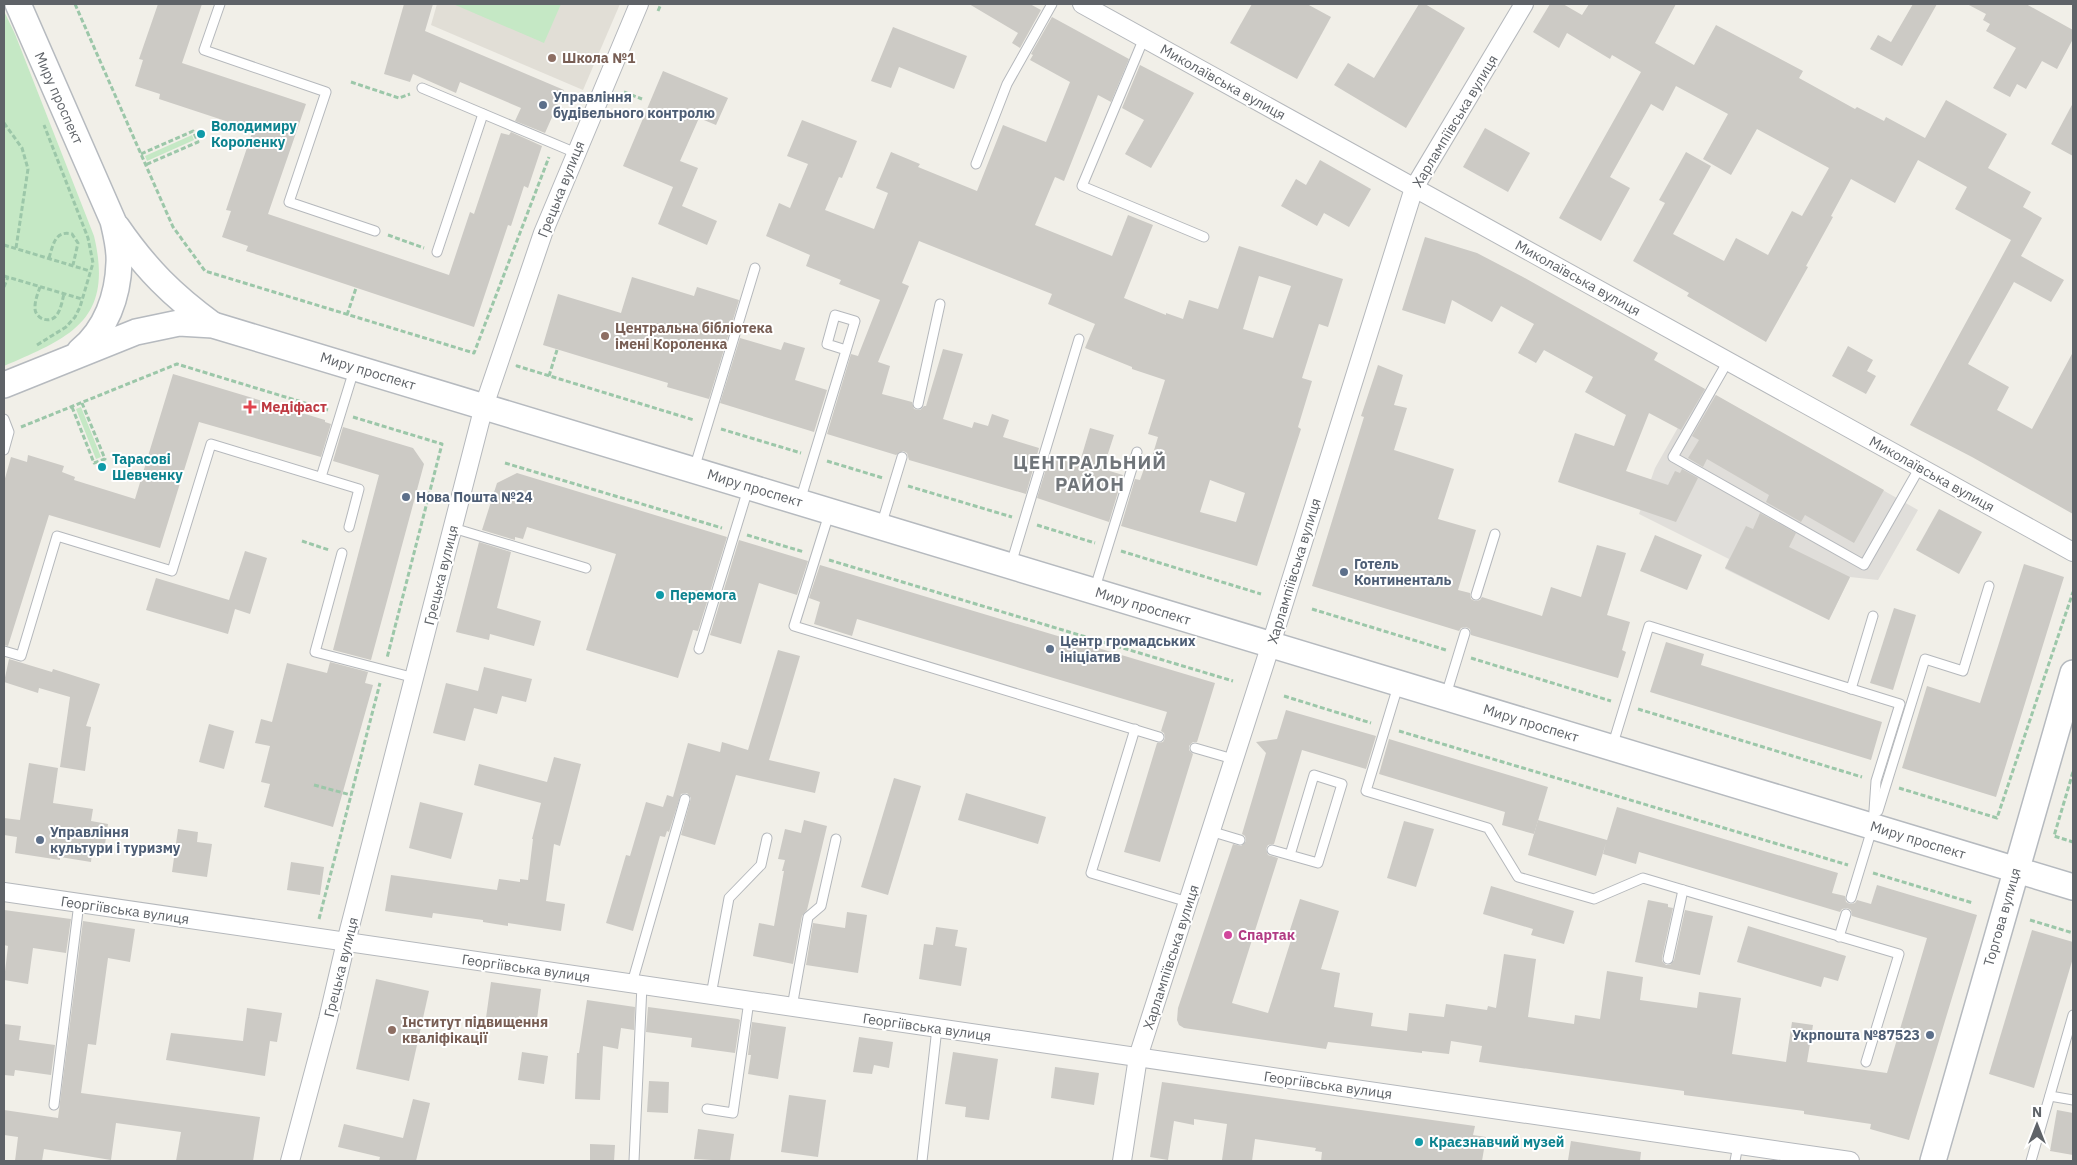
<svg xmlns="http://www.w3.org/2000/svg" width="2077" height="1165" font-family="'IBM Plex Sans',sans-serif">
  <rect width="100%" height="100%" fill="#f1efe8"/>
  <path fill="#e0deda" d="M1701 387 1918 510 1878 580 1850 577 1829 620 1725 569 1729 559 1639 514 1655 468Z"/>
  <path fill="#e1ded6" d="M437 4H620L583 90 431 25Z"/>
  <g fill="#c5e8c5">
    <path d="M453 4H561L544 43Z"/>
    <path d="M4 11 15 34 94 236C114 320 71 337 4 366Z"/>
    <path d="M192 135 194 140 147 161 145 156Z"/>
    <path d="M81 407 101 457 96 459 76 409Z"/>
  </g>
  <g fill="#cccac5" fill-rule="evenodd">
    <path d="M158 4H202L182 63 306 104 268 214 449 275 470 212 474 214 501 133 509 135 511 132 542 146 528 188 524 186 511 226 508 225 474 327 246 251 248 246 222 237 231 211 226 210 253 130 159 99 160 94 135 86 143 60 139 59Z"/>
    <path d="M404 4H433L425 31 564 90 545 133 515 121 521 108 460 82 456 93 413 74 410 82 384 74Z"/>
    <path d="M969 4H1030L1041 10 1020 48 1012 43 1018 33Z"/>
    <path d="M1252 4H1307L1331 17 1297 79 1230 43Z"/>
    <path d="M1419 4H1425L1465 28 1406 128 1334 85 1348 63 1374 78Z"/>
    <path d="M1550 4H1563L1582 15 1589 4H1676L1655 43 1694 65 1716 25 1803 71 1799 78 1855 109 1857 107 1884 121 1886 117 1925 138 1946 100 2007 134 1988 168 2031 192 2023 207 2042 218 2021 256 2064 280 2051 302 2014 282 1968 364 2009 387 1997 410 2032 429 2073 352V514L1972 457 1910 425 2011 240 1955 209 1967 187 1918 160 1895 203 1851 179 1831 216 1833 217 1806 266 1808 267 1766 342 1687 296 1689 293 1633 261 1665 203 1659 200 1686 152 1711 166 1673 234 1724 261 1736 238 1768 255 1792 211 1802 216 1829 168 1757 129 1731 175 1703 159 1728 114 1676 86 1663 111 1651 104 1610 177 1630 188 1601 241 1559 218 1641 72 1612 55 1610 59 1567 33 1559 48 1533 32Z"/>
    <path d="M1913 4H1937L1902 66 1870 49 1878 35 1891 42Z"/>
    <path d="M1967 4H2026L2073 30V39L2057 69 2042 61 2026 89 2017 84 2010 97 1993 88 2016 48 1986 31 1990 24 1983 20 1986 14Z"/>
    <path d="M1052 17 1129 59 1111 102 1098 95 1064 181 1055 177 1035 225 1112 256 1128 215 1153 225 1124 298 1166 315V313L1183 319 1189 300 1218 309 1239 246 1343 279 1328 327 1319 324 1302 378 1312 381 1298 427 1301 429 1257 566 1121 526 1135 479 1140 480 1145 466 1149 467 1158 437 1148 434 1165 380 1132 369V367L1085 348 1095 324 1048 304 1052 294 919 241 902 283 909 286 878 362 890 366 882 394 912 402 914 409 920 410 924 406H926L943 349 963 354 943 419 972 428 974 422 988 426 992 414 1009 420 1003 437 1039 448 1026 494 909 460 907 453 903 451 896 455 827 434 851 354 858 356 880 300 839 284 841 280 806 266 810 255 766 236 779 203 790 208 808 164 787 156 802 120 857 141 842 178 839 177 825 210 874 229 888 193 876 188 891 152 920 164 918 167 977 191 1003 125 1046 142 1070 82 1030 60 1033 55 1031 54ZM1259 276 1291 286 1273 338 1243 329ZM1210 480 1245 493 1236 522 1200 512Z"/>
    <path d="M893 27 967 56 954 89 899 67 891 88 871 81Z"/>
    <path d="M1140 65 1194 93 1151 168 1125 154 1144 120 1122 108Z"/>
    <path d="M663 71 728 98 716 125 699 118 680 161 698 168 682 206 717 221 707 245 658 224 673 187 623 166Z"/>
    <path d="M2073 103V156L2051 144Z"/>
    <path d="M1485 128 1530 153 1508 192 1463 167Z"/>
    <path d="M1320 160 1371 189 1349 227 1324 213 1317 226 1281 206 1296 179 1306 185Z"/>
    <path d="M1425 237 1477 253 1523 277 1658 353 1654 360 1705 389 1681 430 1649 413 1626 471 1668 485 1675 471 1680 473 1682 469 1698 478 1676 522 1558 482 1575 433 1614 446 1626 415 1585 392 1593 377 1544 350 1536 363 1518 353 1534 324 1501 306 1492 322 1452 300 1445 324 1402 310Z"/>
    <path d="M632 277 694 296 697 287 739 300 709 399 667 387 668 383 543 345 558 294 621 313Z"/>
    <path d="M740 338 781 350 784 342 805 348 795 380 827 390 814 432 720 403Z"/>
    <path d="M1848 346 1873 360 1867 371 1876 376 1866 394 1832 376Z"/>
    <path d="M1378 365 1403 375 1394 405 1407 408 1394 450 1454 469 1438 519 1476 530 1458 590 1470 593 1471 599 1475 601 1480 600 1482 597 1542 616 1551 587 1581 597 1597 545 1626 553 1607 615 1630 622 1622 650 1626 652 1618 678 1471 635 1470 629 1466 627 1461 628 1459 631 1312 586 1364 417 1361 416Z"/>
    <path d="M173 374 325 420V422L331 424 321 457 199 422 160 548 49 515 8 646 4 645V482L11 457 27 462 28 455 64 466 62 472 75 477 74 480 135 499Z"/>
    <path d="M1716 395 1884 490 1854 543 1805 515 1801 522 1766 502 1769 495 1707 459 1703 467 1688 458 1699 440 1692 436Z"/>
    <path d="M343 427 413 448 424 464 371 660 333 650 379 475 333 461Z"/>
    <path d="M1090 428 1114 435 1103 469 1123 475 1109 522 1037 498 1050 456 1079 465Z"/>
    <path d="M517 473 727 537 698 631 693 630 678 678 586 650 616 554 527 527 523 539 515 537V540L482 530 497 483Z"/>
    <path d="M1939 509 1982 532 1959 574 1916 550Z"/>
    <path d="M1760 513 1796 533 1789 547 1850 577 1829 620 1725 568 1746 526 1753 529Z"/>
    <path d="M1655 535 1702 555 1687 590 1640 571Z"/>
    <path d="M739 540 808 561 797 595 759 583 741 644 710 635Z"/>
    <path d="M479 542 511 552 497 608 541 621 534 646 490 634 489 640 456 632Z"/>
    <path d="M245 551 267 558 250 614 235 609 228 634 146 610 156 578 229 600Z"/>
    <path d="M2024 564 2064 577 1996 797 1902 768 1927 686 1980 703Z"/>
    <path d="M820 565 1215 683 1197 742H1193L1189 746V750L1193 754 1160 862 1124 852 1157 743 1163 742 1165 738 1164 733 1161 731 1167 712 857 619 852 636 814 624 820 602 809 598Z"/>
    <path d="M1894 608 1916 615 1893 690 1870 683Z"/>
    <path d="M1666 642 1704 654 1701 665 1882 722 1871 760 1650 692Z"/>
    <path d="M778 650 800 656 769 760 820 772 815 793 736 775 715 845 681 835 691 798 687 793 681 794 669 832 667 831 665 837 660 836 633 931 606 923 626 855 630 856 646 802 663 807 667 795 673 797 688 743 720 752 722 742 748 750Z"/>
    <path d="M9 659 52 672 53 669 100 684 86 726 91 727 85 771 60 767 70 697 39 688 38 693 4 682Z"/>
    <path d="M330 662 368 672 365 683 373 685 333 827 264 807 270 784 261 782 270 746 255 743 261 719 272 722 287 663 327 673Z"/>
    <path d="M484 667 532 679 526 702 502 696 497 714 474 708 465 741 433 733 446 683 478 691Z"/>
    <path d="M1286 710 1376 736 1366 769 1302 750 1274 844 1268 845 1266 849 1268 855 1278 858 1232 1003 1268 1013 1292 937 1288 936 1300 899 1339 911 1321 969 1340 973 1334 1007 1373 1013 1371 1026 1407 1031 1409 1013 1444 1017 1446 1004 1487 1010 1488 1006 1496 1008 1504 954 1536 959 1528 1017 1574 1024 1575 1015 1600 1019 1607 971 1643 977 1640 1000 1697 1008 1699 992 1741 998 1732 1054 1786 1062 1792 1022 1813 1025 1807 1062 1887 1073 1927 938 1852 916 1851 910 1847 908 1842 909 1840 912 1639 852 1636 864 1603 854 1606 843 1596 876 1528 855 1538 820 1607 840 1617 807 1838 873 1832 893 1845 896 1846 902 1850 904 1855 903 1857 900 1871 904 1877 885 1977 915 1909 1140 1870 1129 1871 1124 1804 1114V1111L1684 1095V1091L1479 1062 1482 1046 1451 1041 1449 1054 1422 1051V1053L1328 1042 1326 1049 1184 1028 1179 1025 1177 1020 1178 1008 1233 844 1241 846 1246 841 1245 836 1242 834 1266 753 1256 742 1277 739Z"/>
    <path d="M209 724 234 731 224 769 199 762Z"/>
    <path d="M1389 739 1548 787 1534 834 1502 825 1505 812 1379 774Z"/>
    <path d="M554 757 581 764 560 846 554 844 546 901 565 904 561 931 508 923V926L483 922V920L433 913 432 918 385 911 391 875 497 890 499 879 520 882V879L528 880 533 839H532L541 803 474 785 479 764 547 782Z"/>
    <path d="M29 763 58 768 53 803 93 809 91 821 108 824 105 844 93 843 91 862 60 857V860L15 853 17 837 4 835V818L20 820Z"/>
    <path d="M894 778 921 786 888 895 861 887Z"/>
    <path d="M966 793 1046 817 1038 844 958 820Z"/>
    <path d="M420 802 463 813 451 859 409 848Z"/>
    <path d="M804 820 827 826 807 910 802 916 793 964 753 956 759 923 774 926 784 871H782L785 860 778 859 785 829 801 833Z"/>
    <path d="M1404 821 1434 829 1416 887 1387 878Z"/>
    <path d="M178 829 198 832 197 842 212 844 207 877 172 872Z"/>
    <path d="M291 862 324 867 320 895 287 890Z"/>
    <path d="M1491 886 1574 911 1564 944 1531 935 1533 929 1483 914Z"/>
    <path d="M1648 900 1668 904V907L1673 908 1662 958V961L1666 965H1670L1674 960 1685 910 1713 916 1700 975 1635 962Z"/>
    <path d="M4 910 71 919 66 953 33 948 28 984 4 980 8 946 4 945Z"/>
    <path d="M847 912 867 915 858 973 806 965 813 923 845 928Z"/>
    <path d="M83 921 135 929 130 962 108 958 96 1045 88 1044 81 1093 260 1117 253 1161H176L181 1132 116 1123 111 1160 44 1149 42 1161H15L18 1137 4 1135V1110L58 1118Z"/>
    <path d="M1748 926 1846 956 1838 981 1824 977 1821 987 1737 962Z"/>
    <path d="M936 927 958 930 955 946 967 948 961 986 919 979 924 944 933 945Z"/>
    <path d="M2032 930 2073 942V958L2034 1088 1989 1074Z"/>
    <path d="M376 979 429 991 409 1081 356 1069Z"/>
    <path d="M491 982 541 989 537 1019 519 1016 517 1029 485 1025Z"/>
    <path d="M587 1000 635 1007 634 1030 621 1028 618 1049 603 1046 600 1100 575 1099 577 1053H579Z"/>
    <path d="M648 1007 738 1019 740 1020 735 1053 691 1047 692 1038 646 1032Z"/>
    <path d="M247 1008 282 1013 277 1042 270 1041 265 1076 166 1060 171 1033 243 1041Z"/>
    <path d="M752 1022 786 1027 778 1079 748 1074 751 1055H748Z"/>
    <path d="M4 1024 21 1026 19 1040 55 1045 51 1075 15 1070 14 1076 4 1075Z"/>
    <path d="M859 1037 893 1042 889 1068 874 1065 872 1074 853 1072Z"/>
    <path d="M522 1052 548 1056 544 1084 518 1080Z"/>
    <path d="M953 1052 998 1059 989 1120 965 1117 966 1107 945 1104Z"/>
    <path d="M1055 1067 1099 1073 1094 1105 1051 1098Z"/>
    <path d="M649 1081 669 1082 668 1113 647 1112Z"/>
    <path d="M1162 1082 1475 1126 1473 1135 1486 1137 1482 1161H1321L1322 1152 1315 1151 1316 1148 1255 1139 1252 1161H1231L1222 1160 1227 1124 1194 1119V1125L1174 1121 1168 1160 1150 1157Z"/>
    <path d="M789 1095 826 1100 818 1157 781 1152Z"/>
    <path d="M413 1099 430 1103 416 1161H379L380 1157 338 1147 344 1124 403 1138Z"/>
    <path d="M2057 1110 2073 1113V1155L2050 1151Z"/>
    <path d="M698 1129 734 1134 730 1161 694 1159Z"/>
    <path d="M1571 1141 1641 1152 1640 1161 1568 1160Z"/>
    <path d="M590 1144 615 1145 614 1161H590Z"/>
  </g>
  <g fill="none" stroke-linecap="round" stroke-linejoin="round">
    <defs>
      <g id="lane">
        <path d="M220 4 204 50 326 92 289 202 375 231"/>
        <path d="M1144 38 1082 186 1204 237"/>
        <path d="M422 88 576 153"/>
        <path d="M976 164 1007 84 1052 4"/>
        <path d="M437 252 483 114"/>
        <path d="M1728 361 1673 457 1864 565 1920 467"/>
        <path d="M918 404 940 304"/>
        <path d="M4 419 9 432 4 450"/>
        <path d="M694 469 755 268"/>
        <path d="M321 477 354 370"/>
        <path d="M800 501 855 321 835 315 827 344 846 350"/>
        <path d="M829 514 794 626 1159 737"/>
        <path d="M881 526 902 457"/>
        <path d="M453 528 586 568"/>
        <path d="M342 553 315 652 415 678"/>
        <path d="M1011 564 1079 339"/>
        <path d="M1094 591 1137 452"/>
        <path d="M1476 595 1495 534"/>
        <path d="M699 649 748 489"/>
        <path d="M4 651 21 656 57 536 172 571 211 444 359 489 349 527"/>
        <path d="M1398 686 1366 791 1488 828 1518 877 1594 899 1643 878 1899 954 1866 1062"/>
        <path d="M1851 689 1873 616"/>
        <path d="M1446 695 1465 633"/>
        <path d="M1135 729 1091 873 1188 902"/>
        <path d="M1612 747 1649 626 1900 704 1876 781 1873 825"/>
        <path d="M1195 748 1233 759"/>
        <path d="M1878 811 1925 659 1963 671 1989 586"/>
        <path d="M1210 831 1240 840"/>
        <path d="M1272 850 1318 863 1342 784 1314 775 1290 855"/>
        <path d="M1851 898 1872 829"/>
        <path d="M1839 937 1846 914"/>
        <path d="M1668 959 1683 890"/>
        <path d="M632 983 685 799"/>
        <path d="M711 995 729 898 761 865 767 838"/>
        <path d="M792 1007 808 917 821 906 836 839"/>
        <path d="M2050 1096 2073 1100"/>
        <path d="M54 1105 79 903"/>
        <path d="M707 1109 733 1113 749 1001"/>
        <path d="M634 1161 642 985"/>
        <path d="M922 1161 937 1028"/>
        <path d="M1735 1161 1738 1145"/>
        <path d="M2031 1161 2073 1015"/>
      </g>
      <g id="street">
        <path d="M1082 4 2073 552"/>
        <path d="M4 892 1850 1161"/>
        <path d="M290 1161 328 1019 346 942 484 406 543 233 639 4"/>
        <path d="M1122 1161 1138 1057 1271 644 1414 188 1524 4"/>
      </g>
      <g id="secondary">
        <path d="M18 4 113 221C116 234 120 249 119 263 118 296 106 330 80 351"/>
        <path d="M117 227C146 269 172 295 213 325"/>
        <path d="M4 385 136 332 179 323 213 325 2073 887"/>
        <path d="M1933 1161 2073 673"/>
      </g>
    </defs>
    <use href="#lane" stroke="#b5b8bc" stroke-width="11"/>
    <use href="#street" stroke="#b5b8bc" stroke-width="20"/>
    <use href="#secondary" stroke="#b6babf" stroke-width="28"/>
    <g stroke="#9cc7a9" stroke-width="3" stroke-dasharray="5 2.5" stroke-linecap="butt">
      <path d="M75 4 173 227 205 271 474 353 549 157"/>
      <path d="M658 11 661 4"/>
      <path d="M351 82 399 98 410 94"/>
      <path d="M624 92 642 99"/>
      <path d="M4 123 22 148 28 169 16 248"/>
      <path d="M141 154 193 131 198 142 145 165"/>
      <path d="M388 235 424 248"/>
      <path d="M4 245 90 271"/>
      <path d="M49 258C53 245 55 230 72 234L78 243 73 265"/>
      <path d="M4 276 82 299"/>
      <path d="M4 287 8 277"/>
      <path d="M40 287C38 293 35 300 35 307 34 317 47 324 55 317 61 311 62 301 64 294"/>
      <path d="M347 315 356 288"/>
      <path d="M37 345 66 327 75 317 80 307 93 263 88 238 44 125"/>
      <path d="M518 365 517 366 694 420"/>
      <path d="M549 376 557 350"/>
      <path d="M72 407 94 463 105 459 82 403"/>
      <path d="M353 417 442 444 387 658"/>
      <path d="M21 427 177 364 328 410"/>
      <path d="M721 429 801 453"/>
      <path d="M827 461 883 478"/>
      <path d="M505 463 722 528"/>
      <path d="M908 486 1012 517"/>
      <path d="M1037 525 1095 543"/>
      <path d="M747 535 804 552"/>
      <path d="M302 541 329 550"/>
      <path d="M1121 551 1261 594"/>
      <path d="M829 560 1233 681"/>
      <path d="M1312 609 1446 650"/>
      <path d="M1471 658 1611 701"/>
      <path d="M1284 696 1371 723"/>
      <path d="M1638 709 1862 777"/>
      <path d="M1399 731 1848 865"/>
      <path d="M2073 772 2054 836 2073 842"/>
      <path d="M314 785 351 795"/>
      <path d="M1899 788 1997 818 2073 592"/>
      <path d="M1873 873 1973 903"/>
      <path d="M319 919 380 683"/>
      <path d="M2030 920 2073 933"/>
    </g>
    <use href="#lane" stroke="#fff" stroke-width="9"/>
    <use href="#street" stroke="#fff" stroke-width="18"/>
    <use href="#secondary" stroke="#fff" stroke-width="25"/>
  </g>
  <g fill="#8d6e63" stroke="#fff" stroke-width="2">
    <circle cx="552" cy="58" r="5"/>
    <circle cx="605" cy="336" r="5"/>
    <circle cx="392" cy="1030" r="5"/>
  </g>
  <g fill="#5c6f8a" stroke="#fff" stroke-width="2">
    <circle cx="543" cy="105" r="5"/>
    <circle cx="406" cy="497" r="5"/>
    <circle cx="1344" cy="572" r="5"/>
    <circle cx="1050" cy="649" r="5"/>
    <circle cx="40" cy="840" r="5"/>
    <circle cx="1930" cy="1035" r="5"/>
  </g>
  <g fill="#0f9aa8" stroke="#fff" stroke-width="2">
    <circle cx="201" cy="134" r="5"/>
    <circle cx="102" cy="467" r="5"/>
    <circle cx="660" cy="595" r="5"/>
    <circle cx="1419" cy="1142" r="5"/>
  </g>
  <path fill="#e0444e" stroke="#fff" stroke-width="2" d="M247.5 399.5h5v5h5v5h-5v5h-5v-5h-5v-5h5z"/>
  <circle fill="#d1479c" stroke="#fff" stroke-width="2" cx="1228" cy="935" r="5"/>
  <g text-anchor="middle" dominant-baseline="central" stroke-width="4" stroke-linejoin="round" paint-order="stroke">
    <g font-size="14" font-weight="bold" fill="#785e54" stroke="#fff" text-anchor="start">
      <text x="562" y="58">Школа №1</text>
      <text x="615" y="328">Центральна бібліотека<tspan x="615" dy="16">імені Короленка</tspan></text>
      <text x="402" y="1022">Інститут підвищення<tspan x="402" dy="16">кваліфікації</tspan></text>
    </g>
    <g font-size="14" fill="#5f6368" stroke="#fff">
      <text transform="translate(1223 82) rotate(29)">Миколаївська вулиця</text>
      <text transform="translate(59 98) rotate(66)">Миру проспект</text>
      <text transform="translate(1455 121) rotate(-59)">Харлампіївська вулиця</text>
      <text transform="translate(561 189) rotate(-68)">Грецька вулиця</text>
      <text transform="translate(1578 278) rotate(29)">Миколаївська вулиця</text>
      <text transform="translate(368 371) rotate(17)">Миру проспект</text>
      <text transform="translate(1932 474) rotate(29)">Миколаївська вулиця</text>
      <text transform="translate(755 488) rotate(17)">Миру проспект</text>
      <text transform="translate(1294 571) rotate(-73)">Харлампіївська вулиця</text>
      <text transform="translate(441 575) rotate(-76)">Грецька вулиця</text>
      <text transform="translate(1143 606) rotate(17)">Миру проспект</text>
      <text transform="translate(1531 723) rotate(17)">Миру проспект</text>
      <text transform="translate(1918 840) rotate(17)">Миру проспект</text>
      <text transform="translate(125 910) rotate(8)">Георгіївська вулиця</text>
      <text transform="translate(2002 917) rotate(-74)">Торгова вулиця</text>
      <text transform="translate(1171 957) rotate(-72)">Харлампіївська вулиця</text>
      <text transform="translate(341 967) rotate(-76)">Грецька вулиця</text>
      <text transform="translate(526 968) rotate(8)">Георгіївська вулиця</text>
      <text transform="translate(927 1027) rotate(8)">Георгіївська вулиця</text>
      <text transform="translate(1328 1085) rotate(8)">Георгіївська вулиця</text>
    </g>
    <g font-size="14" font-weight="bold" fill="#4e5e75" stroke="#fff" text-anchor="start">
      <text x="553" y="97">Управління<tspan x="553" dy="16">будівельного контролю</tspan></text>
      <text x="416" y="497">Нова Пошта №24</text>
      <text x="1354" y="564">Готель<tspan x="1354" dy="16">Континенталь</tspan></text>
      <text x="1060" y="641">Центр громадських<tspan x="1060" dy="16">ініціатив</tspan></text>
      <text x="50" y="832">Управління<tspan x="50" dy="16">культури і туризму</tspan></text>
      <text x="1920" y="1035" text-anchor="end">Укрпошта №87523</text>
    </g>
    <g font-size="14" font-weight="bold" fill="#0d838f" stroke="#fff" text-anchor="start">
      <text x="211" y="126">Володимиру<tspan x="211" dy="16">Короленку</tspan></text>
      <text x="112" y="459">Тарасові<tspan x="112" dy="16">Шевченку</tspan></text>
      <text x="670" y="595">Перемога</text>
      <text x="1429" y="1142">Краєзнавчий музей</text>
    </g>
    <g font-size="14" font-weight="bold" fill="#be3a42" stroke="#fff" text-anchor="start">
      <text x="261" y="407">Медіфаст</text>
    </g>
    <g font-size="14" font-weight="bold" fill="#b23c85" stroke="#fff" text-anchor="start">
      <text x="1238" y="935">Спартак</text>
    </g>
    <g font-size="19" font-weight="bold" letter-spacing="1" fill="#70757a" stroke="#fff">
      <text x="1090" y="462">ЦЕНТРАЛЬНИЙ<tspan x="1090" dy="22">РАЙОН</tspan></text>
    </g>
  </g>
  <rect width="2077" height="1165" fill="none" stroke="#5f6368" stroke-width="10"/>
  <g transform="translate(2037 1125)" stroke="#ffffff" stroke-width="4" paint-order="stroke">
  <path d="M0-4L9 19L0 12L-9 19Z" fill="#5f6368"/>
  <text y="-8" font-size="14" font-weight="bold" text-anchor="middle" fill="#5f6368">N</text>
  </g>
</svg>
